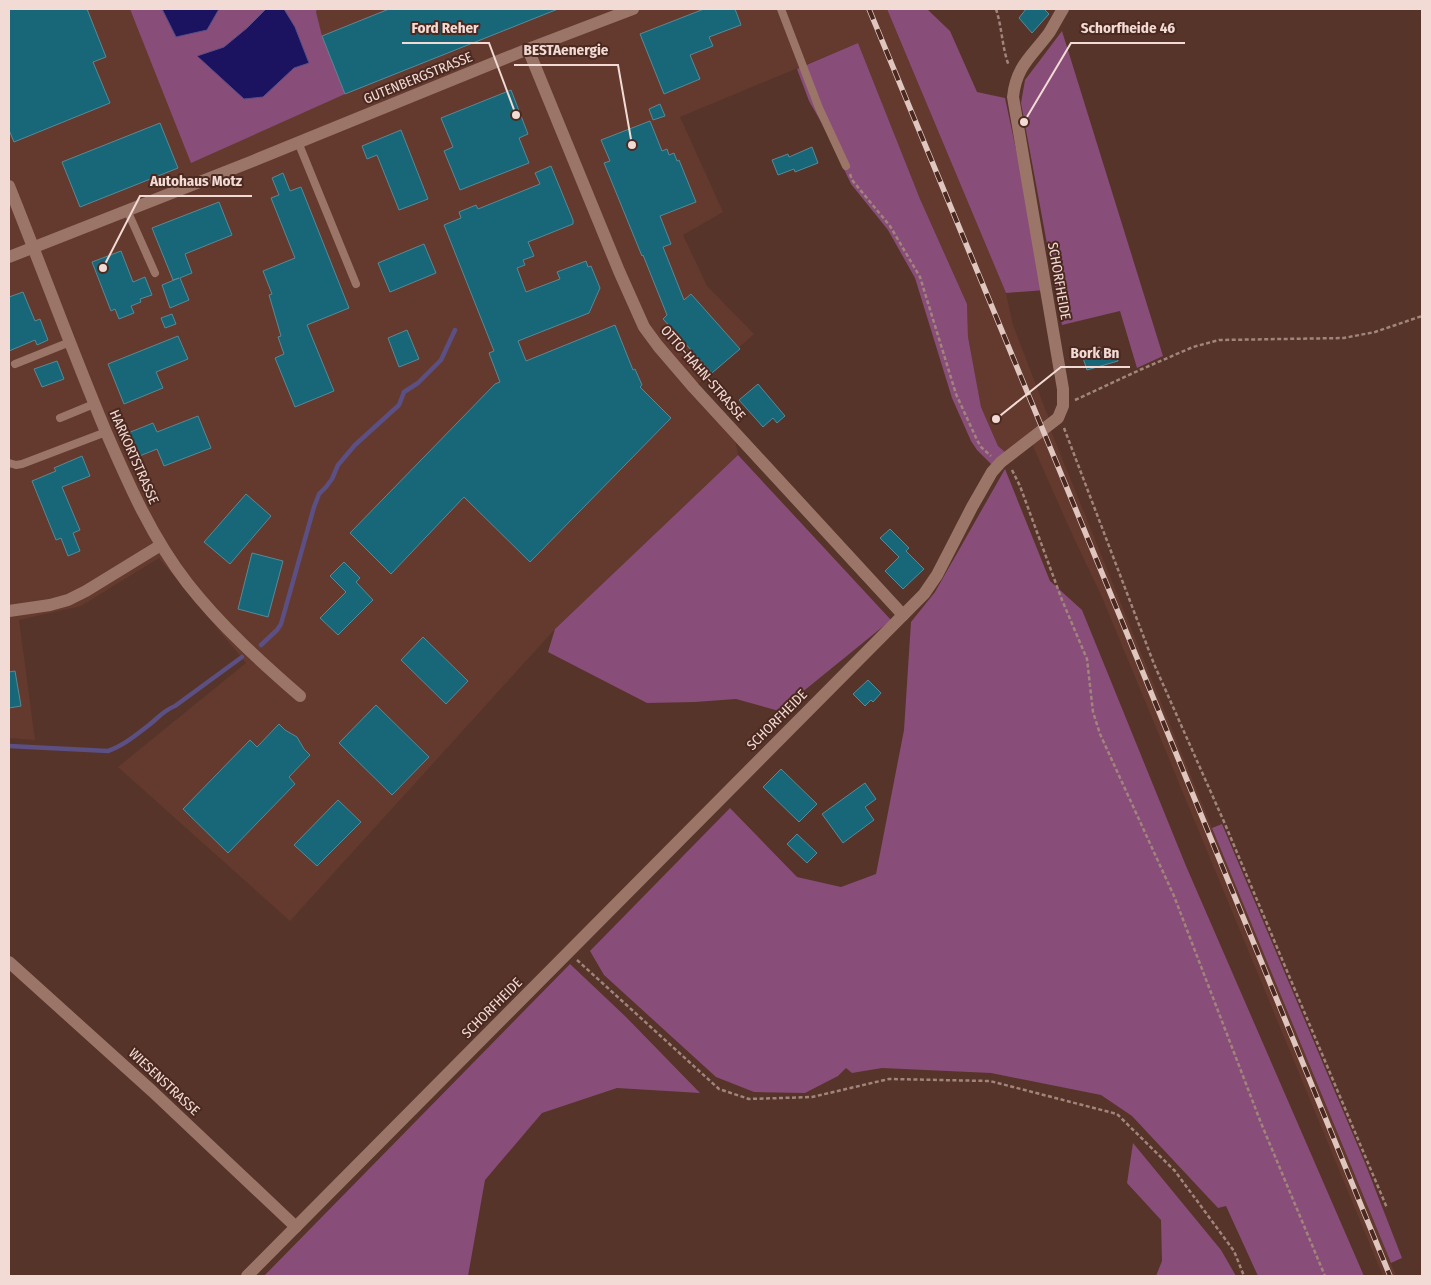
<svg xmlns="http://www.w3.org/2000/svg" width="1431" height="1285" font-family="'Fira Sans Condensed',sans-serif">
  <rect width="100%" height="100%" fill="#563429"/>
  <g fill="#643a2e">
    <path d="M9 9H887L1006 293 1013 325 1049 419 1005 452 998 446 981 407 968 337 967 304 920 199 858 43 680 117 723 212 683 235 707 286 754 334 694 388 733 430 738 455 555 629 290 921 118 767 246 663 159 558 81 606 19 620 35 740 9 738Z"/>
    <path d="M1051 431 1212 828 1396 1276H1383L1102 597 1073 536 1032 444Z"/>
  </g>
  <g fill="#884d79">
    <path d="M130 9H317L316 12 322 36 345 94 191 163Z"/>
    <path d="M887 9H927L950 31 977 92 1005 98 1046 290 1006 293Z"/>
    <path d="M1062 31 1163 356 1137 368 1120 311 1062 325 1021 103 1025 80Z"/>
    <path d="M858 43 920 199 967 304 968 337 981 407 998 446 1005 452 993 466 977 450 971 441 952 398 915 278 888 230 851 184 824 127 809 101 797 69Z"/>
    <path d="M738 455 891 620 779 711 736 699 695 702 647 703 548 652 555 629Z"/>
    <path d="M1005 469 1050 581 1082 610 1186 866 1364 1276H1258L1226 1206 1218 1208 1132 1116 1101 1095 991 1073 882 1068 852 1073 846 1068 838 1076 805 1093 754 1092 716 1077 604 975 590 951 730 808 797 877 841 887 876 874 904 730 911 622 935 592Z"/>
    <path d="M1222 824 1365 1163 1402 1258 1391 1263 1212 828Z"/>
    <path d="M570 964 626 1017 700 1093 617 1088 542 1113 485 1180 468 1276H264Z"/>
    <path d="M1133 1143 1221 1250 1236 1276H1156L1162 1261 1161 1220 1127 1183Z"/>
  </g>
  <g fill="#1b1360" stroke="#5b4f83">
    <path d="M162 9H219L207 30 176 37Z"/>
    <path d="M266 9H284L295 27 309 63 294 68 263 97 244 99 197 56 224 47 247 28Z"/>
  </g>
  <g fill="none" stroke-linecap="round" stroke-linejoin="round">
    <g stroke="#5b4f83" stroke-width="4.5">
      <path d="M261 645 277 630 281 624 314 507 319 494 326 487 332 479 338 465 355 445 399 405 404 392 418 383 441 360 455 330"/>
      <path d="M9 746 108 751C123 746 136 735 149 725 158 718 164 710 175 706L242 657"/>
    </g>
  </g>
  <g fill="#186779" stroke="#5b8895">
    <path d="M9 9H87L106 57 93 62 110 103 14 142 9 130Z"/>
    <path d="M389 9H558L345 94 322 36Z"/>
    <path d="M704 9H735L741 25 709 37 713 46 690 55 700 79 664 94 640 34Z"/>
    <path d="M1026 9H1044L1049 14 1032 33 1019 18Z"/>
    <path d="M511 90 528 134 519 138 529 163 460 190 444 151 453 147 441 118Z"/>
    <path d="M660 104 665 116 653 120 649 109Z"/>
    <path d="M650 121 662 151 667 149 669 155 674 153 677 161 679 160 696 202 660 216 671 244 663 247 684 300 691 294 740 349 712 373 663 319 667 315 643 255 642 256 604 163 610 161 601 140Z"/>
    <path d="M160 123 178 168 80 207 62 162Z"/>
    <path d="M401 130 428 199 399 210 377 155 367 159 362 146Z"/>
    <path d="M812 147 818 163 795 172 794 169 778 175 772 160 788 154 789 157Z"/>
    <path d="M551 166 573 220V224L528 242 534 256 523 260 525 265 517 268 526 292 560 279 557 272 586 261 588 267 591 266 600 288 589 313 518 341 526 361 615 325 633 370 635 369 642 385 640 387 671 418 530 562 464 497 391 574 350 533 495 384 500 382 489 353 494 351 444 225 461 218 459 212 476 205 478 209 540 184 535 173Z"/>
    <path d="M283 173 290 191 301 187 349 308 307 325 334 391 295 407 275 358 284 354 278 337 281 336 269 295 272 294 263 271 295 258 271 198 279 195 272 178Z"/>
    <path d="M219 202 232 235 185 254 192 273 180 278 189 300 170 308 162 285 179 278 173 280 152 228Z"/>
    <path d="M424 244 436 273 390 292 378 263Z"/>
    <path d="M121 251 133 282 145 277 152 295 140 299 141 302 131 306 134 313 119 319 115 309 111 311 92 262Z"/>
    <path d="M23 292 35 321 40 319 48 340 37 345 35 340 9 351V297Z"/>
    <path d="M172 314 176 324 165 328 161 318Z"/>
    <path d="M407 330 419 359 399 367 388 338Z"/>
    <path d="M178 336 188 359 156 372 163 388 124 404 108 364Z"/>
    <path d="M1100 347 1102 353 1115 349 1118 361 1087 370 1081 352Z"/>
    <path d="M57 361 64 379 42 387 34 369Z"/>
    <path d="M758 384 785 416 777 423 773 418 763 427 739 400Z"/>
    <path d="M198 416 211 448 164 466 157 449 137 457 128 433 153 423 157 432Z"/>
    <path d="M82 456 90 476 62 487 80 530 73 533 80 551 68 556 61 538 56 540 32 481 56 471 54 468Z"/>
    <path d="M246 494 271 516 230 564 204 542Z"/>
    <path d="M890 529 909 548 906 551 924 569 903 589 885 571 899 557 880 538Z"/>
    <path d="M252 553 283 561 268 617 238 609Z"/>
    <path d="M344 562 360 578 356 582 373 600 338 635 320 618 346 592 330 576Z"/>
    <path d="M423 637 468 681 446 704 401 660Z"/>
    <path d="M15 671 21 706 9 708V672Z"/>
    <path d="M868 680 881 693 873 702 871 700 865 706 853 694Z"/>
    <path d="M376 705 429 757 392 795 339 743Z"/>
    <path d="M279 724 285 730 297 737 304 749 310 755 289 777 295 784 228 853 183 809 250 740 257 747Z"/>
    <path d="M781 769 817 804 799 822 763 787Z"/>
    <path d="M865 783 876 799 865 807 874 820 843 843 822 814Z"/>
    <path d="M338 800 361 822 317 866 294 845Z"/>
    <path d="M797 834 817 853 807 863 787 844Z"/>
  </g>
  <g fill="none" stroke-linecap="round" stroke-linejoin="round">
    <g stroke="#a1857c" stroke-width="2.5" stroke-dasharray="4 2.5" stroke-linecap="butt">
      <path d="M996 9C1002 27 1002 48 1009 66"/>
      <path d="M850 174 852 180 890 226 920 277 956 394 977 440 981 447 991 456"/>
      <path d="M1075 400 1142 369 1193 347 1219 340 1344 338 1375 332 1422 316"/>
      <path d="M1064 428 1154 664 1225 824 1387 1208"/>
      <path d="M1012 470 1020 486 1062 600 1087 659 1093 712 1100 734 1174 896 1261 1123 1325 1276"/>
      <path d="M577 960 719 1089 749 1099 812 1097 889 1079 990 1081 1117 1114 1175 1171 1234 1251 1244 1276"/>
    </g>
    <g stroke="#9c7569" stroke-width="8">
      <path d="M781 9 819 108 846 166"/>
      <path d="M298 142 356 284"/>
      <path d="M127 210 155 273"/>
      <path d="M15 364 70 342"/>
      <path d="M60 418 94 404"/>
      <path d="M9 463 16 465 22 464 106 432"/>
    </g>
    <g stroke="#9c7569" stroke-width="12">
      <path d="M528 49 619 271 644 327 658 346 694 388 903 615"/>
      <path d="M9 186C42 268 72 351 106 432 129 485 152 538 188 584 221 626 261 662 300 696"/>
      <path d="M9 611 50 605 68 600 86 591 161 545"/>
      <path d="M9 962 152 1091 296 1227"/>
      <path d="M247 1276 924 594 937 575 972 507 992 472 1001 462 1058 418 1063 406V389L1013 97C1016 66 1032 56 1049 33 1054 25 1058 17 1063 9"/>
    </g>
    <path stroke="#9c7569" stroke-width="12" d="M9 257 253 161 528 49 633 9"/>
    <defs>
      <path id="rail" d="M869 9 1121 619 1390 1276"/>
    </defs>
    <use href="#rail" stroke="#dfc7c0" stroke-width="5.5"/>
    <use href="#rail" stroke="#4b2920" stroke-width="4" stroke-dasharray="11" stroke-linecap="butt"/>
  </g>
  <g text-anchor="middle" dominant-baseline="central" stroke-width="4" stroke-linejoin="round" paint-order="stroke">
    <g font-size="14" fill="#f1dbd4" stroke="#4b2920">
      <text transform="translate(418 78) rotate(-22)">GUTENBERGSTRASSE</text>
      <text transform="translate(1059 281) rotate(80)">SCHORFHEIDE</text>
      <text transform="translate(703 373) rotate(49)">OTTO-HAHN-STRASSE</text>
      <text transform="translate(134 457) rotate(66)">HARKORTSTRASSE</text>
      <text transform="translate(777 720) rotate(-45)">SCHORFHEIDE</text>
      <text transform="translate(492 1008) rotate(-45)">SCHORFHEIDE</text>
      <text transform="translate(164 1082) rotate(43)">WIESENSTRASSE</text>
    </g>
  </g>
  <path fill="none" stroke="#f1dbd4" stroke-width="2" d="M516 115L489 43H402M1024 122L1071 43H1185M632 145L618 65H514M103 268L140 196H252M996 419L1061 367H1130"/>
  <g fill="#f1dbd4" stroke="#4b2920" stroke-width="2">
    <circle cx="516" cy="115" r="5"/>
    <circle cx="1024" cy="122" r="5"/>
    <circle cx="632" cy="145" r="5"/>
    <circle cx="103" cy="268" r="5"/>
    <circle cx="996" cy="419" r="5"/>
  </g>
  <g font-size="15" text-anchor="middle" font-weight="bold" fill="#f1dbd4" stroke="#4b2920" stroke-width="4" stroke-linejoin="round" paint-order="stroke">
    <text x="445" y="33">Ford Reher</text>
    <text x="1128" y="33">Schorfheide 46</text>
    <text x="566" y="55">BESTAenergie</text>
    <text x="196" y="186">Autohaus Motz</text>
    <text x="1095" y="358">Bork Bn</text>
  </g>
  <rect width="1431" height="1285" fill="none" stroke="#f1dbd4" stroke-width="20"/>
</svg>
